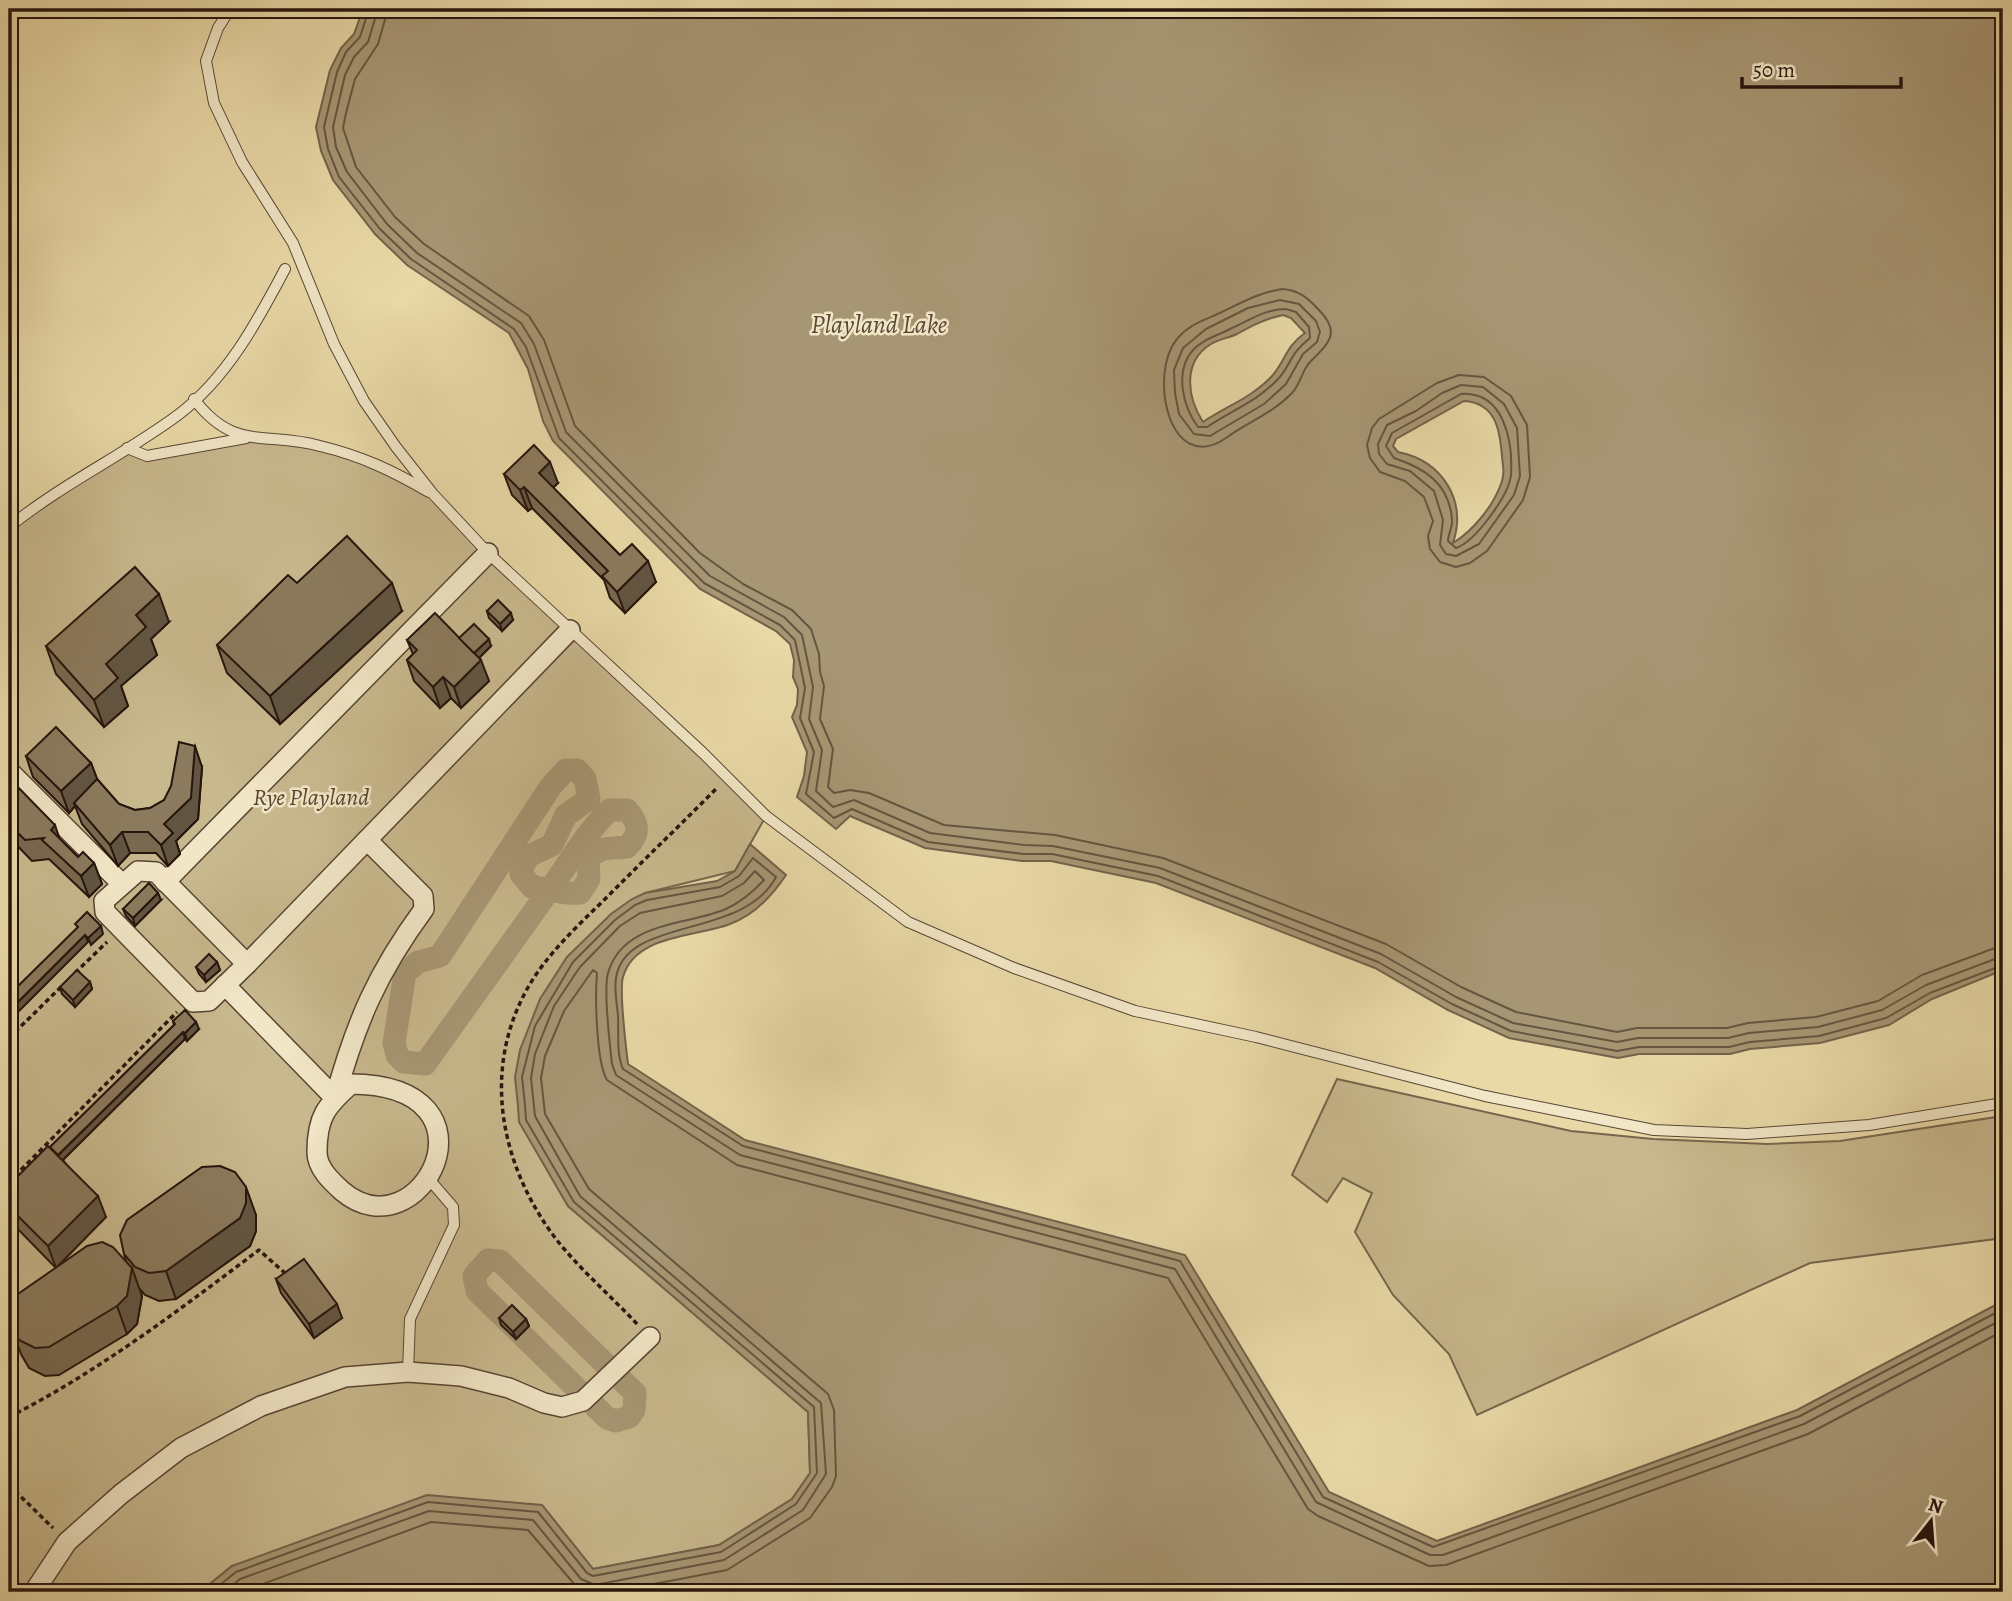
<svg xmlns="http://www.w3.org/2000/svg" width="2012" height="1601" font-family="Alegreya,serif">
  <rect width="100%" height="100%" fill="#e9d9a7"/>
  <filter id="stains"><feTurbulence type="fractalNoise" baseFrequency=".00286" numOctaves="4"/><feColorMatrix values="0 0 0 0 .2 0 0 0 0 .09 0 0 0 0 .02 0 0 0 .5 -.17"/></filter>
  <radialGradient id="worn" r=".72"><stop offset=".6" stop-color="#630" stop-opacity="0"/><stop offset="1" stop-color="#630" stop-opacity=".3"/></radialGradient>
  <g fill="#c8b88d" stroke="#77664d" stroke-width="2">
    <path d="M252 437 285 440 381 464 433 494 766 816 735 871 645 893 520 1050V1122L568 1206 808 1412 810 1473 792 1499 719 1545 593 1569 542 1505 232 1566 200 1592H9V530L127 448 147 456Z"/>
    <path d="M1337 1079 1571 1131 1653 1139 1767 1144 1840 1141 2003 1116V1238L1810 1263 1477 1415 1449 1354 1393 1295 1355 1232 1372 1193 1343 1178 1327 1202 1292 1175Z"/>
  </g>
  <g fill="#a79673" stroke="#73624a" stroke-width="2" fill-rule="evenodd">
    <path d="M363 9H2003V970L1932 999 1889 1025 1820 1043 1750 1049 1730 1054H1639L1618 1058 1509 1038 1448 1010 1375 968 1156 883 1051 861H1022L925 848 850 816 836 829 797 797 804 776 807 752 792 717 797 705 798 689 793 677 794 660 790 644 776 631 700 589 553 441 543 421 528 369 509 333 407 265 375 234 333 180 321 151 316 127 330 70 341 48 354 34ZM1283 315 1291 318 1305 333C1285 347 1286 360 1272 376 1253 397 1225 407 1203 422 1187 397 1182 362 1211 344 1219 339 1229 338 1237 334 1253 325 1265 319 1283 315ZM1464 401C1496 403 1500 430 1502 457 1503 466 1505 474 1501 484 1493 506 1473 531 1453 543 1467 501 1443 461 1398 452L1393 446 1396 439Z"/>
    <path d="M750 844 786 875C772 896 755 915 730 924 697 937 635 934 623 977 619 991 626 1047 628 1064L745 1140 1185 1255 1329 1492 1437 1541 1797 1410 2003 1301V1592H200L232 1566 427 1495 542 1505 593 1569 719 1545 792 1499 810 1473 808 1412 568 1206 519 1122 518 1106 515 1077 520 1050 540 999 567 957 611 914 632 899 645 893 717 881 735 871Z"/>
  </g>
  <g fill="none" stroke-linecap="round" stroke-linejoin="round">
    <g stroke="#665540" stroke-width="2">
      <path d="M369 9 360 37 346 52 337 72 324 127 328 149 339 177 380 229 411 259 514 329 526 347 559 438 704 583 780 625 795 640 805 688 800 718 814 752 806 794 834 818 852 809 928 842 1023 854H1052L1158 876 1378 962 1452 1004 1511 1031 1617 1051 1639 1047H1729L1750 1042 1819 1036 1886 1018 1930 993 2003 965"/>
      <path d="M378 9 368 42 354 57 345 75 333 127 336 147 347 172 387 224 417 253 521 323 534 344 566 432 710 576 784 617 802 635 813 687 809 719 822 750 816 791 833 807 854 800 930 833 1024 845 1053 846 1160 868 1381 954 1456 997 1513 1023 1617 1042 1638 1038H1728L1749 1033 1818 1027 1882 1010 1926 985 2003 956"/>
      <path d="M388 9 378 44 355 79 346 113 343 128 356 167 395 217 424 244 529 316 544 340 575 426 700 553 743 584 792 610 811 629 819 654 820 672 824 686 820 719 833 749 828 787 834 793 850 790 869 793 944 825 1055 835 1163 858 1386 944 1461 987 1516 1012 1617 1032 1637 1028H1727L1748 1023 1816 1017 1878 1001 1922 975 2003 945"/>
      <path d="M1282 289C1298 290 1307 297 1318 309 1341 332 1330 342 1311 361 1302 369 1301 384 1292 393 1273 413 1248 422 1226 438 1169 477 1148 374 1177 339 1189 324 1205 320 1222 312 1243 302 1258 293 1282 289Z"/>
      <path d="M1280 300 1299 304 1316 321 1320 332 1317 342 1303 354 1286 384 1264 404 1210 436 1194 434 1179 414 1175 393 1174 370 1183 348 1206 329 1248 308Z"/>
      <path d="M1286 309 1296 312 1309 327 1310 338C1288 355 1291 367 1276 381 1256 402 1230 411 1207 427H1198C1183 407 1174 371 1193 350 1203 339 1217 336 1230 329 1249 321 1264 309 1286 309Z"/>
      <path d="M1459 375 1484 377 1511 396 1527 425 1530 477 1523 500 1487 551 1470 563 1456 567 1440 562 1430 549 1428 536 1433 521 1424 497 1405 481 1380 472 1370 458 1367 445 1372 428 1379 419 1437 383Z"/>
      <path d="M1461 385 1483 387 1504 404 1517 428 1520 476 1514 495 1479 544 1456 556 1446 554 1440 545 1443 520 1434 491 1410 471 1387 464 1379 454 1378 444 1387 425 1416 411 1442 393Z"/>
      <path d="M1461 394C1504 391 1513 441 1511 475 1509 495 1475 542 1456 548L1448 541C1448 534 1453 527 1452 519 1449 483 1424 468 1394 458L1386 446 1392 433Z"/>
      <path d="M211 1592 236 1572 428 1502 538 1512 587 1573 593 1576 721 1552 796 1504 817 1473 814 1407 574 1202 526 1120 525 1105 522 1077 535 1026 573 962 615 920 635 905 647 900 720 887 739 876 753 858 776 877C743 940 625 916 616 978 614 991 617 1003 618 1016 619 1032 616 1053 623 1069L743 1146 1180 1261 1323 1497 1433 1547 1800 1416 2003 1309"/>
      <path d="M225 1592 240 1579 429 1511 533 1520 581 1579 595 1585 724 1560 803 1510 826 1474 821 1403 580 1196 535 1116 531 1078 535 1054 554 1006 580 967 620 926 640 913 722 896 744 883 755 871 764 880C753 892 741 902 726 909 686 926 623 921 608 973 603 990 610 1045 612 1064L616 1075 740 1155 1175 1269 1316 1502 1430 1555H1443L1804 1424 2003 1319"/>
      <path d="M241 1592 431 1522 528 1530 581 1592"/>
      <path d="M612 1592 727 1570 810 1518 832 1487 836 1476 834 1410 828 1394 589 1189 545 1114 541 1078 545 1056 564 1011 593 970 597 973C595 996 596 1061 607 1080L737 1165 1168 1278 1308 1509 1318 1516 1429 1566 1446 1565 1808 1434 2003 1331"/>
    </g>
    <g stroke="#a79673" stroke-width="23">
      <path d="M551 786 566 770H577L585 779 589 799 566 815 552 845 529 856 523 865 521 874 532 887C549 888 562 895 580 893L589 879 588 859C600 846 609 849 627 847 640 834 640 824 627 810H610C586 832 568 865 548 892 507 949 466 1006 425 1064L404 1062 397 1055 394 1043 405 973 418 962 440 956 551 786"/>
      <path d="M488 1260 500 1261 635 1393 634 1410 629 1417 616 1421 607 1418 477 1291 474 1276Z"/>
    </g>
    <defs>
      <g id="lane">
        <path d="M230 9 218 28 206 61 214 103 242 162 293 243 334 344 364 401 396 447 433 494 488 553 703 753 766 816 908 922 1014 968 1135 1011 1256 1037 1485 1096 1654 1130 1747 1134 1869 1125 2003 1103"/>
        <path d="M194 399C234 452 265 431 320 446 362 456 393 471 429 492"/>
        <path d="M127 448 147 456 246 438"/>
        <path d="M9 527C62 484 124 455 178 415 227 378 257 322 285 269"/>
        <path d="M408 1372 410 1319 454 1225 453 1207 428 1178"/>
      </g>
      <g id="street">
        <path d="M9 771 122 884"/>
        <path d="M138 871 156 872 247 964 209 1001 193 1002 105 912 104 901Z"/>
        <path d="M165 882 488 553"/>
        <path d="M247 964 570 630"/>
        <path d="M225 985 335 1098C356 1022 377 973 424 909L423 896 367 840"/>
        <path d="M351 1084C509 1085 420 1257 342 1191 331 1181 317 1168 317 1152 317 1117 326 1106 351 1084Z"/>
        <path d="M34 1592 67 1542 121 1494 181 1448 261 1406 345 1377 408 1372 461 1376 509 1388 544 1403 562 1407 583 1401 650 1337"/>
      </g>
    </defs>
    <use href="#lane" stroke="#574534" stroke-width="12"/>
    <use href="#street" stroke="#574534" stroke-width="22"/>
    <g stroke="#26140d" stroke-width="3.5" stroke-dasharray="5 3.5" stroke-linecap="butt">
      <path d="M75 973 107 942"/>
      <path d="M9 1038 62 986"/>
      <path d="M9 1167 16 1174"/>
      <path d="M9 1182 177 1012"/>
      <path d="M637 1324C610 1295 577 1267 553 1235 501 1164 482 1072 526 991 546 954 579 925 609 895 645 859 682 823 718 787"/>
      <path d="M9 1417C98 1372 179 1310 259 1250L286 1274"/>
      <path d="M9 1485 53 1528"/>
    </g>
    <use href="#lane" stroke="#f1e6c6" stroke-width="10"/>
    <use href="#street" stroke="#f1e6c6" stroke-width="19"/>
  </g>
  <g fill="#786950" stroke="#26140d" stroke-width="2">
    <path d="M504 474 558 483 553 488 620 555 656 582 625 613 610 598 604 580 532 508 528 511 512 495Z"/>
    <path d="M297 583 402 611 280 724 227 673 217 645Z"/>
    <path d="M487 611 513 620 502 631 489 618Z"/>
    <path d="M169 622 151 639 157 655 121 686 128 706 104 727 56 674 46 646Z"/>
    <path d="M459 638 491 646 479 658 489 681 461 708 451 698 440 708 414 681 407 660 413 654 407 640Z"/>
    <path d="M26 756 91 763 97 779 119 804 135 810 150 808 164 800 202 767 198 819 176 841 180 854 168 866 156 853H130L118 866 82 824 75 806 69 813 33 777Z"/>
    <path d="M9 780 59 838 78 857 94 863 102 884 89 897 49 859 32 861 9 837Z"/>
    <path d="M161 900 135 926 126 916 123 909Z"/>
    <path d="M217 962 220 970 206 982 199 974 196 967Z"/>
    <path d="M90 982 92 989 75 1007 62 994 60 987Z"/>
    <path d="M173 1021 199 1029 187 1041 185 1039 63 1160 106 1217 56 1268 9 1220V1185L50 1147 174 1025Z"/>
    <path d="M256 1215V1231L250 1246 176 1299 159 1301 145 1295 140 1289 142 1296 137 1324 127 1334 59 1375 45 1376 29 1368 21 1354 11 1326 126 1261 124 1254Z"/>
    <path d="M276 1279 342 1318 314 1338 281 1293Z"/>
    <path d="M499 1318 526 1319 529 1326 516 1339 501 1325Z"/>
  </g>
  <g fill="#615541" stroke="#26140d" stroke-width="2">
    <path d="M550 462 558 483 546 494 539 473Z"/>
    <path d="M524 487 532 508 528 511 520 490Z"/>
    <path d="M648 561 656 582 625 613 617 592Z"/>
    <path d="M392 583 402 611 280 724 270 696Z"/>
    <path d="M159 594 169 622 151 639 157 655 121 686 128 706 104 727 94 700 106 664 136 615Z"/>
    <path d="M511 613 513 620 502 631 500 624Z"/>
    <path d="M489 639 491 646 476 661 473 654Z"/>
    <path d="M481 660 489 681 461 708 454 687Z"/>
    <path d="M443 677 451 698 440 708 433 687Z"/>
    <path d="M195 746 202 767 198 819 176 841 180 854 168 866 161 845 164 824Z"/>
    <path d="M91 763 99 784 74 803 75 806 69 813 61 791Z"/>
    <path d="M55 825 62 846 51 830Z"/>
    <path d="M122 832 130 853 118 866 110 845Z"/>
    <path d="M94 863 102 884 89 897 81 876Z"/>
    <path d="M158 893 161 900 135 926 133 918Z"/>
    <path d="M101 926 103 934 91 945 88 938Z"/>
    <path d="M85 935 88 942 9 1021V1011Z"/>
    <path d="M217 962 220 970 206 982 204 975Z"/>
    <path d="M90 982 92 989 75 1007 73 1000Z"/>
    <path d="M196 1022 199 1029 187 1041 185 1033Z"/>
    <path d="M183 1032 185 1039 12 1210 9 1204Z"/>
    <path d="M246 1187 256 1215V1231L250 1246 176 1299 166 1271Z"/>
    <path d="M98 1196 106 1217 56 1268 48 1246Z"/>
    <path d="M132 1268 142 1296 137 1324 127 1334 117 1306Z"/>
    <path d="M337 1304 342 1318 314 1338 309 1324Z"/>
    <path d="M526 1319 529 1326 516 1339 513 1332Z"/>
  </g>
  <g fill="#8b7a5d" stroke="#26140d" stroke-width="2">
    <path d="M534 445 550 462 539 473 620 555 632 544 648 561 617 592 602 576 608 571 524 487 520 490 504 474Z"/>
    <path d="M347 536 392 583 270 696 217 645 288 575 297 583Z"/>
    <path d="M135 567 159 594 136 615 146 627 106 664 118 678 94 700 46 646Z"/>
    <path d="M498 600 511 613 500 624 487 611Z"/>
    <path d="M435 613 481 660 454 687 443 677 433 687 407 660 417 650 407 640Z"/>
    <path d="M474 624 489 639 474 653 459 638Z"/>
    <path d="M56 727 91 763 61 791 26 756Z"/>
    <path d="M179 742 195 746 191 798 164 824 173 833 161 845 148 832H122L110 845 74 803 97 779 119 804 135 810 150 808 164 800 171 786Z"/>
    <path d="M10 779 55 825 51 830 78 857 83 852 94 863 81 876 42 840 44 838 25 840 9 824Z"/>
    <path d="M149 883 158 893 133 918 123 909Z"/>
    <path d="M87 912 101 926 88 938 85 935 9 1011V995L78 927 75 924Z"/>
    <path d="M209 954 217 962 204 975 196 967Z"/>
    <path d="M77 970 90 982 73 1000 60 987Z"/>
    <path d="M185 1010 196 1022 185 1033 183 1032 58 1155 50 1147 175 1024 173 1021Z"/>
    <path d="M48 1146 98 1196 48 1246 9 1207V1185Z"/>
    <path d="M220 1166 235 1172 246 1187V1203L240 1218 166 1271 149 1273 135 1267 124 1254 120 1235 127 1220 202 1167Z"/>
    <path d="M102 1242 113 1247 132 1268 127 1296 117 1306 49 1347 35 1348 19 1340 11 1326 9 1309 18 1294 87 1246Z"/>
    <path d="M304 1259 337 1304 309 1324 276 1279Z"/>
    <path d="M512 1305 526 1319 513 1332 499 1318Z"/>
  </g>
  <g text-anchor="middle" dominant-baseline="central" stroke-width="5" stroke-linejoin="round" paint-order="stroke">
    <g font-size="24" font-style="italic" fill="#574533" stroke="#f1e6c6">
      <text x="311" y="797">Rye Playland</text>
    </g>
    <g font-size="26" font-style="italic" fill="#5a4836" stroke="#f1e6c6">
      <text x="879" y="324">Playland Lake</text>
    </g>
  </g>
  <rect width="2012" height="1601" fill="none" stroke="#e9d9a7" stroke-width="35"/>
  <rect x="10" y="10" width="1991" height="1580" fill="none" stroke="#26140d" stroke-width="3.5"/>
  <rect x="18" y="18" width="1977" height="1566" fill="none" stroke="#26140d" stroke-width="2"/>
  <g transform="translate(1931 1521) rotate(17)" stroke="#f1e6c6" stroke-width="5" paint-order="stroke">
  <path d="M0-5L12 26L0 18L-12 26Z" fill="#26140d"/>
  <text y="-10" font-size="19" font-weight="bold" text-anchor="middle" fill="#26140d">N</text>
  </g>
  <path d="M1742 77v10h159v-10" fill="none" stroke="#26140d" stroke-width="3.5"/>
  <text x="1753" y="77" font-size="21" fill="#26140d" stroke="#f1e6c6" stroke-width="5" paint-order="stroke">50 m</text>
  <rect width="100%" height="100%" filter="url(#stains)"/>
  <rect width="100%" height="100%" fill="url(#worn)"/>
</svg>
